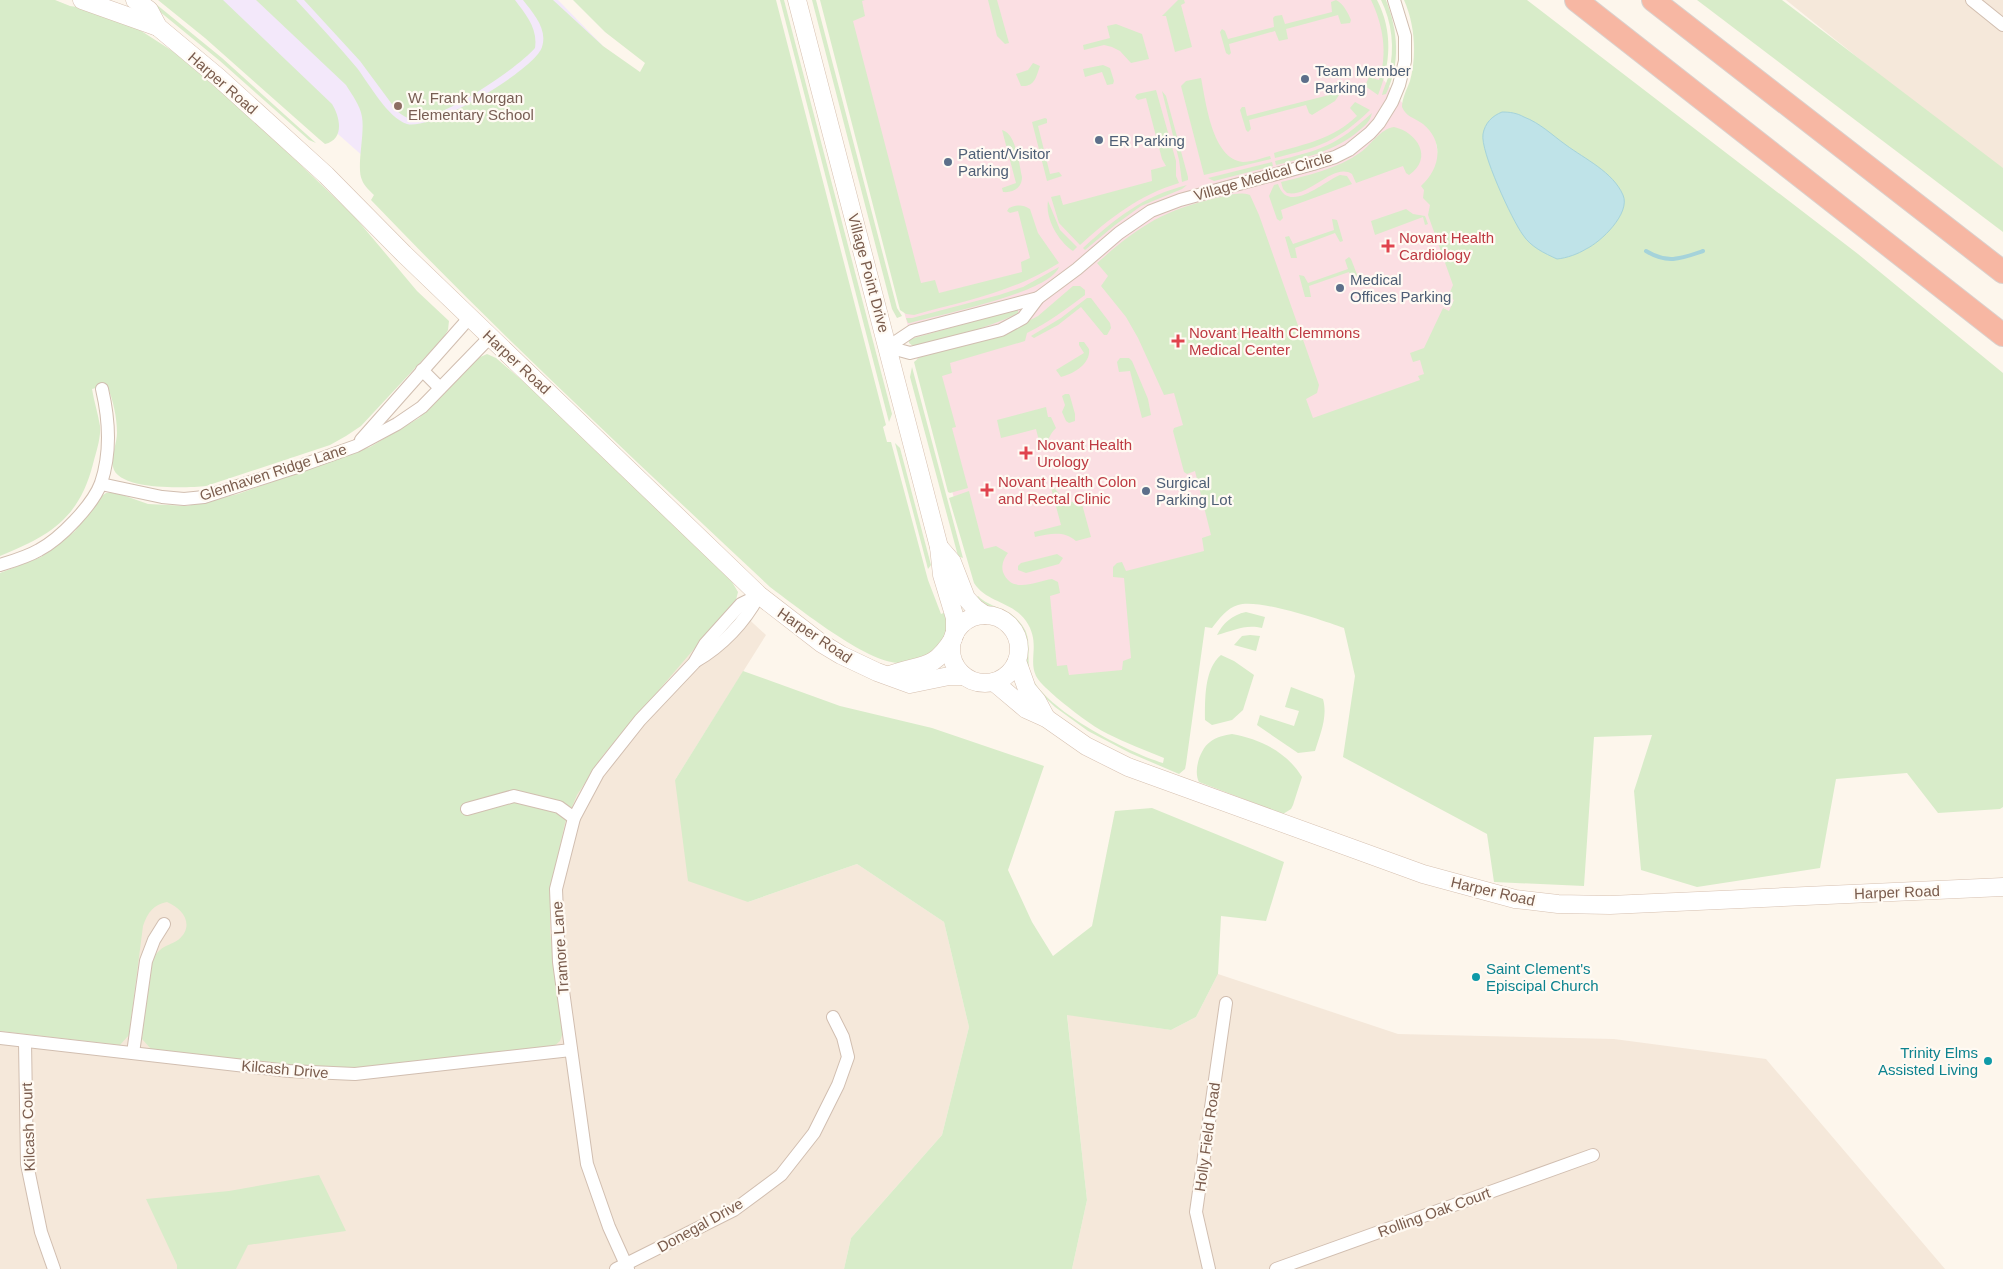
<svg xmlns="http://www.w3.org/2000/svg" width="2003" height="1269" font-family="Helvetica,sans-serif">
  <rect width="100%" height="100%" fill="#fdf6ec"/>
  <g fill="#f5e8da">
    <path d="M1786 0H2003V174Z"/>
    <path d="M714 587 766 635 675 780 748 902 857 864 944 922 969 1027 942 1135 851 1238 844 1269H0V845Z"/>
    <path d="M1218 974 1398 1034 1614 1039 1766 1059 1945 1269H1072L1087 1200 1067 1014 1171 1030 1196 1017Z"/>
  </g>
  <path fill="#f3e8fa" d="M187 0H558L603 46 374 166Z"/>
  <path fill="#fbdfe3" d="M826 0H1376L1388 51 1382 78 1409 111 1434 131 1463 300 1428 378 1298 424 1229 518 1139 672 1077 690 1052 665 1031 626 1015 606 977 584 902 304Z"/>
  <g fill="#d8ecc9">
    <path d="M0 0H55L70 6 90 9 132 25 177 54 257 123 354 216 417 291 449 321 448 330 443 338 361 426 346 436 330 445 206 486C187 488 118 491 113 467 110 458 117 444 117 433 117 417 113 400 107 385L92 389C94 401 98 414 100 426 101 439 96 452 93 464 79 519 49 536 0 556Z"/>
    <path d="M151 0 222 58 316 143 309 140 220 61 148 2Z"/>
    <path d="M158 0H223L332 104C340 117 345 139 325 144L319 139 205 38Z"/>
    <path d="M256 0H296C317 23 338 45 357 68 370 85 387 117 407 124 431 131 535 70 542 47 548 29 533 13 523 0H553L603 46 640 72 645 63 605 32 573 0H776L886 425 883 427 887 442H891L928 580 941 614 949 611V634L933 656C922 658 910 663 899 663 867 663 797 607 770 587 635 460 499 334 371 200L374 195C370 191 364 186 362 180 356 168 365 134 362 117 360 105 352 95 346 85Z"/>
    <path d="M304 0H515C526 15 538 28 535 48 518 68 440 121 414 119 407 119 402 115 397 111L360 61Z"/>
    <path d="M780 0H784L892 414 889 422Z"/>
    <path d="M812 0H816L897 308 902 316 897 318 892 309Z"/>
    <path d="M820 0H865L862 1 865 16 853 21 921 283 935 280 939 293 1022 272 1021 262 1030 258 1018 211 1010 213 1007 211 1009 208C1017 205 1022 204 1030 209L1038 233 1059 263C1014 292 964 301 914 315L906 314 900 310Z"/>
    <path d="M988 0H997L1009 43 1005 44 997 36Z"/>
    <path d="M1178 0H1184L1185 3 1181 5 1192 47 1175 52 1166 16H1162Z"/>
    <path d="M1336 0C1343 3 1348 13 1351 20L1350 23 1341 24 1338 15 1286 29 1288 39 1279 41 1275 31 1229 44 1231 53 1229 55 1226 53 1220 32 1222 29 1225 31 1228 39 1274 27 1273 18 1275 16 1282 15 1285 24 1332 12 1331 2Z"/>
    <path d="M1371 0H1377C1393 31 1391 64 1378 95L1365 86 1369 77 1379 80C1388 53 1383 25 1371 0Z"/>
    <path d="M1381 0H1386C1398 31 1401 63 1386 94L1382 95C1384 87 1388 80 1389 73 1395 48 1392 22 1381 0Z"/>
    <path d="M1404 0H1527L1858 254 2003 373V807L2000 809 1938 813 1907 773 1836 779 1820 868 1697 887 1641 870 1634 791 1652 735 1594 737 1584 886 1494 882 1487 834 1343 757 1355 676 1344 628C1322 620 1257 598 1238 605 1227 608 1219 619 1212 628L1205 627 1186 764 1185 769 1179 774 1130 753 1088 731 1055 707 1033 686 1026 664V638L1019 625 1006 613 986 606 976 598 978 596C992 610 1008 605 1022 625 1035 642 1023 662 1033 680 1052 713 1127 752 1163 763L1164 758C1145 750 1126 743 1108 734 1090 725 1073 711 1057 698 1050 691 1041 685 1036 676 1028 659 1041 643 1026 621 1012 601 987 603 974 583L949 498 969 491 984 549 996 546 1008 553C1004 558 1001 565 1003 572 1012 595 1036 581 1052 579L1058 582 1060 593 1050 596 1057 666 1067 665 1069 675 1122 670 1123 661 1131 658 1124 578 1113 577V567L1117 563 1122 562 1126 571 1204 551 1202 538 1211 535 1195 471 1187 474 1184 472 1173 431 1174 428 1183 425 1174 393 1164 395 1138 338 1126 317 1101 286 1108 276 1097 263C1138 227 1161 211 1216 198 1227 196 1238 191 1250 195L1259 215 1319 385 1317 393 1306 399 1313 418 1420 380 1418 376 1424 374 1420 360 1413 362 1410 353 1424 348 1443 308 1449 311 1454 300 1448 297 1453 285 1428 215 1430 205 1423 198 1424 190 1421 186C1440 169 1445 142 1423 124 1415 118 1406 117 1402 107 1402 98 1407 89 1410 81 1417 55 1415 25 1404 0Z"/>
    <path d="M1697 0H1782L2003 168V232Z"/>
    <path d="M1116 24 1142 34 1149 59 1131 63 1120 51 1112 47 1104 45 1084 50 1083 45 1110 38 1107 26Z"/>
    <path d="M1033 63 1040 66C1036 77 1035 87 1021 86L1016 74 1028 70Z"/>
    <path d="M1103 65 1110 68 1114 81 1113 84 1107 85 1102 72 1085 77 1083 69Z"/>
    <path d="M1201 78C1206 102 1212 159 1243 162 1252 162 1262 158 1270 156L1271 159 1204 175 1181 86 1186 81Z"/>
    <path d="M1337 82H1339L1341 92 1335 101 1312 115 1309 113 1306 105 1249 120 1251 129 1248 132 1246 130 1240 110 1242 107H1245L1247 116 1337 93 1335 84Z"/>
    <path d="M1156 90 1176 161V176L1179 183C1139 195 1110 218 1080 245L1059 223 1051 197 1060 195 1063 205 1152 181 1151 170 1166 166 1162 159 1146 98 1138 100 1135 97 1137 94Z"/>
    <path d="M1162 91 1166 96 1188 177V180L1182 182 1179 160Z"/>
    <path d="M1355 102 1370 110C1337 142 1319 147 1275 158L1274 153C1305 144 1333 139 1357 116L1350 108Z"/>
    <path d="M1372 113C1370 123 1362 128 1355 134 1331 152 1305 158 1276 165L1275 161C1321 150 1336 146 1372 113Z"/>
    <path d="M1045 118 1047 119V123L1038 126 1050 174 1059 172 1062 176 1047 181 1032 122Z"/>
    <path d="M1394 127C1417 132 1434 158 1409 175L1406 173 1403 166 1356 183 1352 174C1333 162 1310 198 1287 193L1283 189 1281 182C1309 175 1337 169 1361 152 1372 144 1380 129 1394 127Z"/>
    <path d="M1002 130C1016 133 1019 164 1022 177 1022 188 1013 193 1003 192L1002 188 1016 183Z"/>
    <path d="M1272 162 1273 166 1214 181 1208 178Z"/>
    <path d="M1340 175 1347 176 1352 184 1281 210 1283 218 1280 221 1277 219 1269 196 1274 185 1278 184C1288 215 1323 182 1340 175Z"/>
    <path d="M1187 185 1182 189 1141 206 1115 225 1085 250 1083 248C1116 218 1143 196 1187 185Z"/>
    <path d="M1048 201 1060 230 1077 247 1073 251C1058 241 1045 218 1048 201Z"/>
    <path d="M1406 209 1413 214 1425 216 1428 224 1425 225 1423 217 1375 235 1371 221Z"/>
    <path d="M1332 219 1337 220 1343 241 1340 242 1335 233 1295 248 1297 258H1291L1285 237 1289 236 1293 244 1334 230Z"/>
    <path d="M1349 257 1351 259 1358 277 1356 281 1352 279 1349 272 1309 286 1311 297H1305L1299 275 1304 276 1308 283 1348 269 1345 260Z"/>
    <path d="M1059 267C1050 293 938 315 910 323H908L906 318H912L999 295 1023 287Z"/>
    <path d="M1073 286H1080L1085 290V295C1066 309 1048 323 1027 333L1025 341 950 363 952 373 942 376 956 427 952 428 968 488 950 493 948 492 914 362 920 357 998 337 1038 316Z"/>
    <path d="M1087 298H1091L1110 323 1111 328 1107 335H1104L1081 307 1058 325 1034 338 1031 336 1061 318Z"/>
    <path d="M1018 309V313C985 330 949 337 913 346L909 343V340L914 338Z"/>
    <path d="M1079 342H1084L1089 349C1091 364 1073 374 1061 377L1056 370 1084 353 1079 345Z"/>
    <path d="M487 354 496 358 572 423 704 553 732 582 738 592 736 600 604 754 577 795 565 823 552 883 550 905V932L563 1032 560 1041 553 1047 362 1070 300 1068 151 1049 142 1039 149 970C151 962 154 955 160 950 165 945 173 944 178 940 195 926 184 909 167 902 153 905 148 912 143 926L129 1035 120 1045 0 1031V573L41 557 58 545 75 531 99 498 106 493 114 492 148 504 187 506 238 494 370 447 419 418 478 358Z"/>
    <path d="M1120 358H1129L1132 361 1148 399 1151 415 1142 418 1130 371 1119 372 1117 362Z"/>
    <path d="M912 367 963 558 958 556 910 377Z"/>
    <path d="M1065 394H1069L1070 396 1075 414V421L1069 423 1066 421 1062 412 1065 405 1062 396Z"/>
    <path d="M1046 407 1048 417H1051L1056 428C1049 434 1048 444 1041 449L1036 429 1001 438 997 420Z"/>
    <path d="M895 443 900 448 931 565 928 569Z"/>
    <path d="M1050 484C1062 495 1063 502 1082 504L1091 537 1076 541C1063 530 1050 534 1035 537L1034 532 1061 525Z"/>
    <path d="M1057 554 1063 558 1059 564 1026 573 1018 570V566L1021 563Z"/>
    <path d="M1246 612 1265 617 1262 628C1245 624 1233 631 1217 635 1223 623 1232 615 1246 612Z"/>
    <path d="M1250 635 1260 636 1256 651 1234 645 1242 636Z"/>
    <path d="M1221 655 1234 661 1254 675 1243 710 1232 720 1212 725 1205 720C1205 700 1204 669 1221 655Z"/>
    <path d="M743 671 840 706 932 728 1044 766 1008 870 1032 922 1053 956 1092 926 1115 811 1152 808 1284 862 1266 921 1221 916 1218 974 1196 1017 1171 1030 1067 1015 1087 1200 1072 1269H844L851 1238 942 1135 969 1027 944 922 857 864 748 902 688 881 675 780Z"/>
    <path d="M1291 687 1323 699C1328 717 1320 734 1315 751L1298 753 1257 725 1260 715 1294 726 1299 711 1285 707Z"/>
    <path d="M1232 734C1260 739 1287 752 1302 777L1293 805 1291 809 1283 814 1199 782C1193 771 1200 749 1210 742 1216 737 1225 735 1232 734Z"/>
    <path d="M319 1175 346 1231 248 1245 236 1269H177V1265L146 1199 229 1191Z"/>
  </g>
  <path fill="#bfe3e8" stroke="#a5d3da" d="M1502 112C1510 112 1517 113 1524 117 1540 123 1552 135 1566 145 1585 159 1613 172 1623 195 1631 213 1601 242 1586 249 1578 254 1567 258 1557 259 1544 253 1531 247 1523 235 1512 220 1480 151 1483 134 1485 123 1492 116 1502 112Z"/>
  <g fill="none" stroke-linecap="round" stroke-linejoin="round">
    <path stroke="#a5d3da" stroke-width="4" d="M1646 251C1667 264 1680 259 1703 251"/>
    <defs>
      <g id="street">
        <path d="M1972 0 2003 25"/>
        <path d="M888 347 910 353 1001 330 1023 318 1038 298 1077 269 1119 233 1151 211 1180 200 1313 164 1335 157 1349 150 1370 133 1379 123 1392 102 1399 85 1405 61V36L1394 0"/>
        <path d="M888 347 912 331 1038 298"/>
        <path d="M422 370 440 388"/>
        <path d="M361 440 470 317"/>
        <path d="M101 484 162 497 184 499 204 497 300 466 356 446 397 424 422 407 490 337"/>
        <path d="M0 565C13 561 27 557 39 550 60 539 93 505 101 483 111 453 109 419 102 389"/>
        <path d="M696 661C722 646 745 622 759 595"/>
        <path d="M467 809 514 796 559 807 574 818"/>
        <path d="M0 1038 289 1071 355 1074 571 1050"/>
        <path d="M25 1042 27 1164 41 1232 54 1269"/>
        <path d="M133 1053 146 961 154 940 164 924"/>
        <path d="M616 1269 734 1210 781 1175 814 1133 838 1085 848 1057 843 1037 833 1017"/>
        <path d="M628 1269 609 1227 587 1164 559 962 556 889 574 818 598 773 640 720 694 663 705 644 741 604 759 595"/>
        <path d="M1209 1269 1196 1212 1226 1003"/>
        <path d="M1276 1269 1593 1155"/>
      </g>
      <g id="secondary">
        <path d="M82 0 158 27"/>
        <path d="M135 0 149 10 158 27 218 77 326 175 404 254 759 595 821 643 841 655 877 672 910 684 949 676H964"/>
        <path d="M797 0 939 547 942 575 955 618V634"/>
        <path d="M939 547 952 562 966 598 975 608 985 615"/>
        <circle cx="985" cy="649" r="34"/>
        <path d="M1017 661 1027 689 1037 701 1046 718"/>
        <path d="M890 675C922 663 932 672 953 639"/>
        <path d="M994 682 1026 709 1046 718 1086 746 1128 767 1423 874 1515 899 1558 904 1610 905 2003 887"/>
      </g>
      <g id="highway">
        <path d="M1576 0 2003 335"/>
        <path d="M1653 0 2003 272"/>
      </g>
    </defs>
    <use href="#street" stroke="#d1beb0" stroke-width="14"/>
    <use href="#secondary" stroke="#d6c0b0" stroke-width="19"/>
    <use href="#highway" stroke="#dad1cd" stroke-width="24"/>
    <use href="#street" stroke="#fff" stroke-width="12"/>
    <use href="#secondary" stroke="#fff" stroke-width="18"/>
    <use href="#highway" stroke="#f7b7a3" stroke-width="22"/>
  </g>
  <g fill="#5c6f8a" stroke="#fffaf3" stroke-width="2">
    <circle cx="1305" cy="79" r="5"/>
    <circle cx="1099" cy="140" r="5"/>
    <circle cx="948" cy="162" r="5"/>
    <circle cx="1340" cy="288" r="5"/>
    <circle cx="1146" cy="491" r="5"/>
  </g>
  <circle fill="#8d6e63" stroke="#fffaf3" stroke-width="2" cx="398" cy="106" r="5"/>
  <g fill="#e0444e" stroke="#fffaf3" stroke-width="2">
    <path d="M1385.5 238.5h5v5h5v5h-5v5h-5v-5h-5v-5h5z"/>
    <path d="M1175.5 333.5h5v5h5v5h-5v5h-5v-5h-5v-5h5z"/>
    <path d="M1023.5 445.5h5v5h5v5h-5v5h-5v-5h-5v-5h5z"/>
    <path d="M984.5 482.5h5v5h5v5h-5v5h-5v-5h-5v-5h5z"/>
  </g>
  <g fill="#0f9aa8" stroke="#fffaf3" stroke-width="2">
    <circle cx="1476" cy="977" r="5"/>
    <circle cx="1988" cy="1061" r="5"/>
  </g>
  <g text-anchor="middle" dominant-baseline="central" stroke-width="4.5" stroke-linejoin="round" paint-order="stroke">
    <g font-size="15" fill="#4e5e75" stroke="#fffaf3" text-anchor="start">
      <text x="1315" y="70">Team Member<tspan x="1315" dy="17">Parking</tspan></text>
      <text x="1109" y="140">ER Parking</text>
      <text x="958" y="153">Patient/Visitor<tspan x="958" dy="17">Parking</tspan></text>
      <text x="1350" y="279">Medical<tspan x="1350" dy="17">Offices Parking</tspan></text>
      <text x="1156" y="482">Surgical<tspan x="1156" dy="17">Parking Lot</tspan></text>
    </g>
    <g font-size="15" fill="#7a5c4d" stroke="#fffaf3">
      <text transform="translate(223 83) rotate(41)">Harper Road</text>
      <text transform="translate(1263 176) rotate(-16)">Village Medical Circle</text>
      <text transform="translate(869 273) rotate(75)">Village Point Drive</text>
      <text transform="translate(517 362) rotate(43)">Harper Road</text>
      <text transform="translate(273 472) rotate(-18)">Glenhaven Ridge Lane</text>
      <text transform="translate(815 635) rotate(34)">Harper Road</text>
      <text transform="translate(1493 891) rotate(13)">Harper Road</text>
      <text transform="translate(1897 892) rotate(-2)">Harper Road</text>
      <text transform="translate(560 948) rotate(-94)">Tramore Lane</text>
      <text transform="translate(285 1069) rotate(5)">Kilcash Drive</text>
      <text transform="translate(28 1127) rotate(-92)">Kilcash Court</text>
      <text transform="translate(1207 1137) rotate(-82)">Holly Field Road</text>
      <text transform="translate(1434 1212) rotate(-20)">Rolling Oak Court</text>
      <text transform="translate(700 1225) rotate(-29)">Donegal Drive</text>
    </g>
    <g font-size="15" fill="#785e54" stroke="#fffaf3" text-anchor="start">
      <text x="408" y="97">W. Frank Morgan<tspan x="408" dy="17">Elementary School</tspan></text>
    </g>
    <g font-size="15" fill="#be3a42" stroke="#fffaf3" text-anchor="start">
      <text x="1399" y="237">Novant Health<tspan x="1399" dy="17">Cardiology</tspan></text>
      <text x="1189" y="332">Novant Health Clemmons<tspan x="1189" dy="17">Medical Center</tspan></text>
      <text x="1037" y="444">Novant Health<tspan x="1037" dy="17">Urology</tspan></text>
      <text x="998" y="481">Novant Health Colon<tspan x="998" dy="17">and Rectal Clinic</tspan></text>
    </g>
    <g font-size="15" fill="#0d838f" stroke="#fffaf3" text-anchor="start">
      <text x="1486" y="968">Saint Clement's<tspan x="1486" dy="17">Episcipal Church</tspan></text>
      <text x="1978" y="1052" text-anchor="end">Trinity Elms<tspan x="1978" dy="17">Assisted Living</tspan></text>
    </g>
  </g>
</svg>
